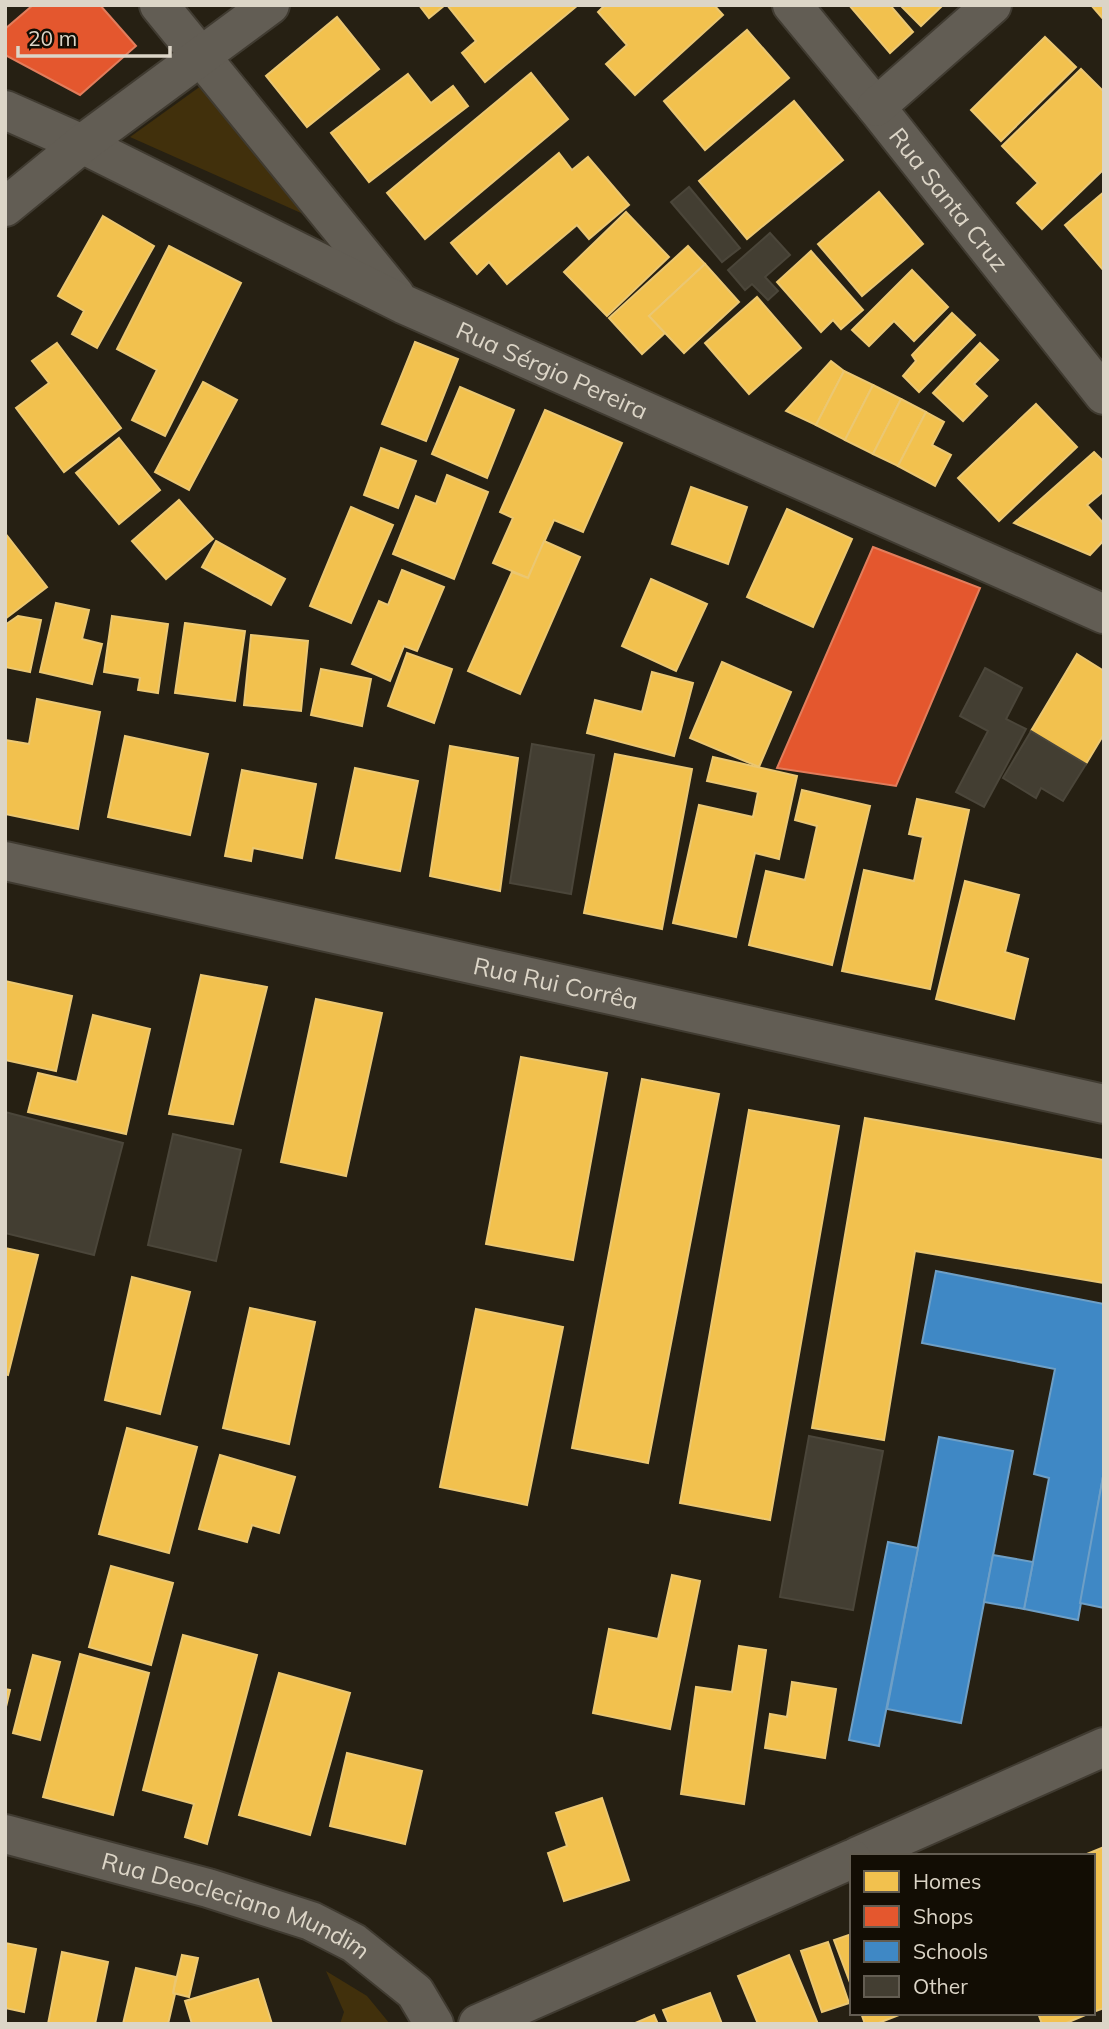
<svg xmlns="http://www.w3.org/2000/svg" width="1109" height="2029" font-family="Mulish,sans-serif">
  <rect width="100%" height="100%" fill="#262013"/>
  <g fill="#41300c">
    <path d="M205 83 310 217 130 137Z"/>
    <path d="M326 1971 367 1996 390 2024H340L344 2012Z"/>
  </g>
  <g fill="#f2c14e" stroke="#ebc772" stroke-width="2">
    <path d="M419 5H445L429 18Z"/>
    <path d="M447 5H578L485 82 462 53 476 41Z"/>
    <path d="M605 5H714L723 15 635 95 606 64 627 45 598 12Z"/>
    <path d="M849 5H890L913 32 890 53Z"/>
    <path d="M900 5H943L921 26Z"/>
    <path d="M1091 5H1104V20Z"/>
    <path d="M337 17 379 69 307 127 266 76Z"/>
    <path d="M747 30 789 78 705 150 664 101Z"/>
    <path d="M1045 37 1076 67 1001 141 971 110Z"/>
    <path d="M1081 69 1104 92V169L1042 229 1017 203 1038 183 1002 146Z"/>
    <path d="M531 73 568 119 425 239 387 193Z"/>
    <path d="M408 74 431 103 453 86 468 106 369 182 331 133Z"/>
    <path d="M794 101 843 160 747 239 699 181Z"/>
    <path d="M559 153 572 170 588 157 629 205 589 239 577 225 507 284 489 262 477 274 451 243Z"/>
    <path d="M879 192 923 244 862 296 818 244Z"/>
    <path d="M1104 192V271L1065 225Z"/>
    <path d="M626 212 669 257 607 316 564 272Z"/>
    <path d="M103 216 154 246 97 348 72 334 84 311 58 296Z"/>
    <path d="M169 246 241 283 165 436 132 420 157 370 117 349Z"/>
    <path d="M688 246 705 264 649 316 665 333 642 354 609 318Z"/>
    <path d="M811 251 863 310 841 329 833 320 821 332 777 282Z"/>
    <path d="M705 264 739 302 684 353 649 316Z"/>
    <path d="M912 270 948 307 914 341 894 321 869 346 852 330Z"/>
    <path d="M757 297 801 348 749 394 705 343Z"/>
    <path d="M952 313 975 335 919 392 903 376 916 361 912 355Z"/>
    <path d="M415 342 458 359 426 441 382 424Z"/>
    <path d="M57 343 121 428 64 472 16 408 49 383 32 361Z"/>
    <path d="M980 343 998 360 974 384 987 396 963 421 933 393Z"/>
    <path d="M831 361 844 371 816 425 786 411Z"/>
    <path d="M844 371 873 385 845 440 816 425Z"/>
    <path d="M203 382 237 400 189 490 155 472Z"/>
    <path d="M873 385 901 399 873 454 845 440Z"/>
    <path d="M460 387 514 410 487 478 432 454Z"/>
    <path d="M901 399 926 412 898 466 873 454Z"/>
    <path d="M1036 404 1077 447 999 521 958 478Z"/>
    <path d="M545 410 622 443 583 532 554 520 528 578 493 563 513 518 500 512Z"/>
    <path d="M926 412 944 422 932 445 951 455 935 486 898 466Z"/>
    <path d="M119 438 160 490 119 524 76 473Z"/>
    <path d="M381 448 416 461 398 508 364 495Z"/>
    <path d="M1094 452 1104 462V491L1087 505 1104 524V540L1090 555 1014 523Z"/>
    <path d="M447 475 488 492 454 579 393 554 416 496 436 504Z"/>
    <path d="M691 487 747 507 728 564 672 544Z"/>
    <path d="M179 500 213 539 166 579 132 541Z"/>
    <path d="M351 507 393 525 351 623 310 606Z"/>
    <path d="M787 509 852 539 813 627 747 597Z"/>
    <path d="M5 533 47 587 5 619Z"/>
    <path d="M216 541 285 579 271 605 202 567Z"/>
    <path d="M544 541 580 557 520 694 468 671 512 572 528 578Z"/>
    <path d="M402 570 444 587 417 651 404 646 390 681 352 664 379 601 388 605Z"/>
    <path d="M651 579 707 604 676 671 622 646Z"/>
    <path d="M56 603 89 610 82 639 102 644 92 684 40 672Z"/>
    <path d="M18 616 41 620 30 672 5 667V625Z"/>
    <path d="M112 616 168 624 158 693 138 690 140 678 104 672Z"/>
    <path d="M185 623 245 631 235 701 175 693Z"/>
    <path d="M251 635 308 641 301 711 244 705Z"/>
    <path d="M407 653 452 669 434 723 388 706Z"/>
    <path d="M1077 654 1104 671V734L1086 764 1031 731Z"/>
    <path d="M722 662 791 692 759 767 690 738Z"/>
    <path d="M321 669 371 679 362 726 311 715Z"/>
    <path d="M652 672 693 683 674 756 587 733 595 700 642 712Z"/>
    <path d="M37 699 100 712 78 829 5 814V740L29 744Z"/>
    <path d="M125 736 208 754 190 835 108 817Z"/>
    <path d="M450 746 518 758 500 891 430 876Z"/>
    <path d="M615 754 692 769 662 929 584 913Z"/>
    <path d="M713 757 797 776 779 859 755 853 736 937 673 923 699 805 753 817 758 792 707 781Z"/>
    <path d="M355 768 418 781 400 871 336 858Z"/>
    <path d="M242 770 316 784 302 858 253 848 251 861 225 856Z"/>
    <path d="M802 790 870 806 832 965 749 945 766 871 805 880 817 826 795 820Z"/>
    <path d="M917 799 969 810 930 989 842 971 864 870 914 881 923 837 909 834Z"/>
    <path d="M965 881 1019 895 1005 952 1028 959 1014 1019 936 999Z"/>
    <path d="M201 975 267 987 233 1124 169 1114Z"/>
    <path d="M5 981 72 996 56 1071 5 1060Z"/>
    <path d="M316 999 382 1013 346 1176 281 1162Z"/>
    <path d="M93 1015 150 1029 126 1134 28 1112 38 1073 77 1082Z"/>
    <path d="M521 1057 607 1073 573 1260 486 1244Z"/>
    <path d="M642 1079 719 1094 648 1463 572 1448Z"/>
    <path d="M749 1110 839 1126 770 1520 680 1503Z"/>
    <path d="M865 1118 1104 1160V1283L915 1251 884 1440 812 1428Z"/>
    <path d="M5 1248 38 1255 8 1375 5 1374Z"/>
    <path d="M132 1277 190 1292 160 1414 105 1400Z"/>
    <path d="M250 1308 315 1322 289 1444 223 1428Z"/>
    <path d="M476 1309 563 1327 527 1505 440 1487Z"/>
    <path d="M127 1428 197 1447 169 1553 99 1534Z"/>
    <path d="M220 1455 295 1477 279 1533 252 1525 247 1542 199 1529Z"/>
    <path d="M111 1566 173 1583 151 1665 89 1647Z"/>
    <path d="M672 1575 700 1581 670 1729 593 1713 609 1629 658 1639Z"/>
    <path d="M183 1635 257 1655 207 1844 185 1837 194 1804 143 1790Z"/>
    <path d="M739 1646 766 1650 744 1804 681 1794 696 1687 732 1692Z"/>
    <path d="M80 1654 149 1673 113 1815 43 1797Z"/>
    <path d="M33 1655 60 1662 40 1740 13 1733Z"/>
    <path d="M279 1673 350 1693 310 1835 239 1815Z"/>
    <path d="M792 1682 836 1689 825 1758 765 1748 770 1714 787 1717Z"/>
    <path d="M5 1689 10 1690 5 1711Z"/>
    <path d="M347 1753 422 1771 405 1844 330 1826Z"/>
    <path d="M602 1798 629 1880 564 1901 548 1853 567 1846 556 1813Z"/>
    <path d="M1104 1847V2008L1093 2012V1856H1082Z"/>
    <path d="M852 1934V1988L834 1940Z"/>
    <path d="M828 1942 849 2003 822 2012 801 1951Z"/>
    <path d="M5 1943 36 1949 24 2012 5 2008Z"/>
    <path d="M62 1952 108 1962 95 2024H48Z"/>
    <path d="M182 1955 198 1958 189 1997 173 1993Z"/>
    <path d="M789 1955 818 2024H758L738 1976Z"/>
    <path d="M136 1968 176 1977 173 1993 175 1994 168 2024H123Z"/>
    <path d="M258 1979 272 2024H192L185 2001Z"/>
    <path d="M710 1993 722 2024H669L663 2010Z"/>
    <path d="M861 2013H904L876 2024H865Z"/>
    <path d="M1038 2013H1090L1064 2024H1042Z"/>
    <path d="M654 2015 658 2024H633Z"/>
  </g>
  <g fill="#e4572e" stroke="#e27d5c" stroke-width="2">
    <path d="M33 5H100L136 46 80 95 5 55V29Z"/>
    <path d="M873 547 980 588 896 786 777 768Z"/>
  </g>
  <g fill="#3f88c5" stroke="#6e9fc6" stroke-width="2">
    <path d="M936 1271 1104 1304V1471L1078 1620 1024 1609 1049 1478 1034 1474 1055 1369 922 1343Z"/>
    <path d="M939 1437 1013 1451 961 1723 887 1709Z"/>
    <path d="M1104 1471V1608L1080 1603Z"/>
    <path d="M888 1542 918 1548 879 1746 849 1740Z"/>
    <path d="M993 1555 1033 1562 1024 1609 984 1602Z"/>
  </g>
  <g fill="#433e32" stroke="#4b463a" stroke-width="2">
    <path d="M689 187 740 248 722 262 671 202Z"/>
    <path d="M770 233 790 255 765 277 778 291 768 300 752 284 745 290 728 270Z"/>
    <path d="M985 668 1022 688 1006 719 1026 729 984 807 956 792 988 731 960 716Z"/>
    <path d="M1031 731 1086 764 1063 801 1041 788 1036 798 1003 778Z"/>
    <path d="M532 744 594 755 571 894 510 883Z"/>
    <path d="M5 1112 123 1143 94 1255 5 1233Z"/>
    <path d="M173 1134 241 1150 216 1261 148 1245Z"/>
    <path d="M809 1436 883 1451 853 1610 780 1597Z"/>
  </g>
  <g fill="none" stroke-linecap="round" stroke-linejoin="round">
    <defs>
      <g id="minor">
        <path d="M159 5 395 295"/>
        <path id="s1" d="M792 5 876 107 1104 395"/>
        <path d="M876 107 992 5"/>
        <path id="s2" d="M5 110 82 144 403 304 1104 614"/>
        <path d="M5 207 82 144 270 5"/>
        <path id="s3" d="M5 861 1104 1104"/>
        <path id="s4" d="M5 1834 208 1888 311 1921 354 1943 415 1992 434 2024"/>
        <path d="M858 1856 1104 1747"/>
        <path d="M478 2024 852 1859"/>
      </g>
    </defs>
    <use href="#minor" stroke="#403b31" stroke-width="42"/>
    <use href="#minor" stroke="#625d54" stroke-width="38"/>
  </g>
  <g text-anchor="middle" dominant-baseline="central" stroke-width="7" stroke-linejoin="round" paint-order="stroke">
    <g font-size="24" fill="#dcd5c7" stroke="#120d04">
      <text stroke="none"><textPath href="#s1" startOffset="250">Rua Santa Cruz</textPath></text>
      <text stroke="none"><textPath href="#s2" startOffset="606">Rua Sérgio Pereira</textPath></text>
      <text stroke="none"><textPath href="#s3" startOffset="564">Rua Rui Corrêa</textPath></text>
      <text stroke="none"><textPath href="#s4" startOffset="242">Rua Deocleciano Mundim</textPath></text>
    </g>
  </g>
  <rect width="1109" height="2029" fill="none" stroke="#dcd5c7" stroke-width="14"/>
  <rect x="850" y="1854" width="245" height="161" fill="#120d04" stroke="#635d52" stroke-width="2"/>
  <rect x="864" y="1871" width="35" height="21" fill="#f2c14e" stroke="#635d52" stroke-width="2"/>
  <text x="913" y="1889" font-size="21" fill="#dcd5c7">Homes</text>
  <rect x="864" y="1906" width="35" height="21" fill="#e4572e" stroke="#635d52" stroke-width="2"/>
  <text x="913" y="1924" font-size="21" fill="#dcd5c7">Shops</text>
  <rect x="864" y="1941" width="35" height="21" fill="#3f88c5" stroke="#635d52" stroke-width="2"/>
  <text x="913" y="1959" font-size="21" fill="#dcd5c7">Schools</text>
  <rect x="864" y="1976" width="35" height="21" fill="#433e32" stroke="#635d52" stroke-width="2"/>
  <text x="913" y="1994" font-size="21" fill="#dcd5c7">Other</text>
  <path d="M18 46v10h152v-10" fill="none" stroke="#dcd5c7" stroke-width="3.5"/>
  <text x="28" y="46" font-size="21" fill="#dcd5c7" stroke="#120d04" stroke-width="5" paint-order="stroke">20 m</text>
</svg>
